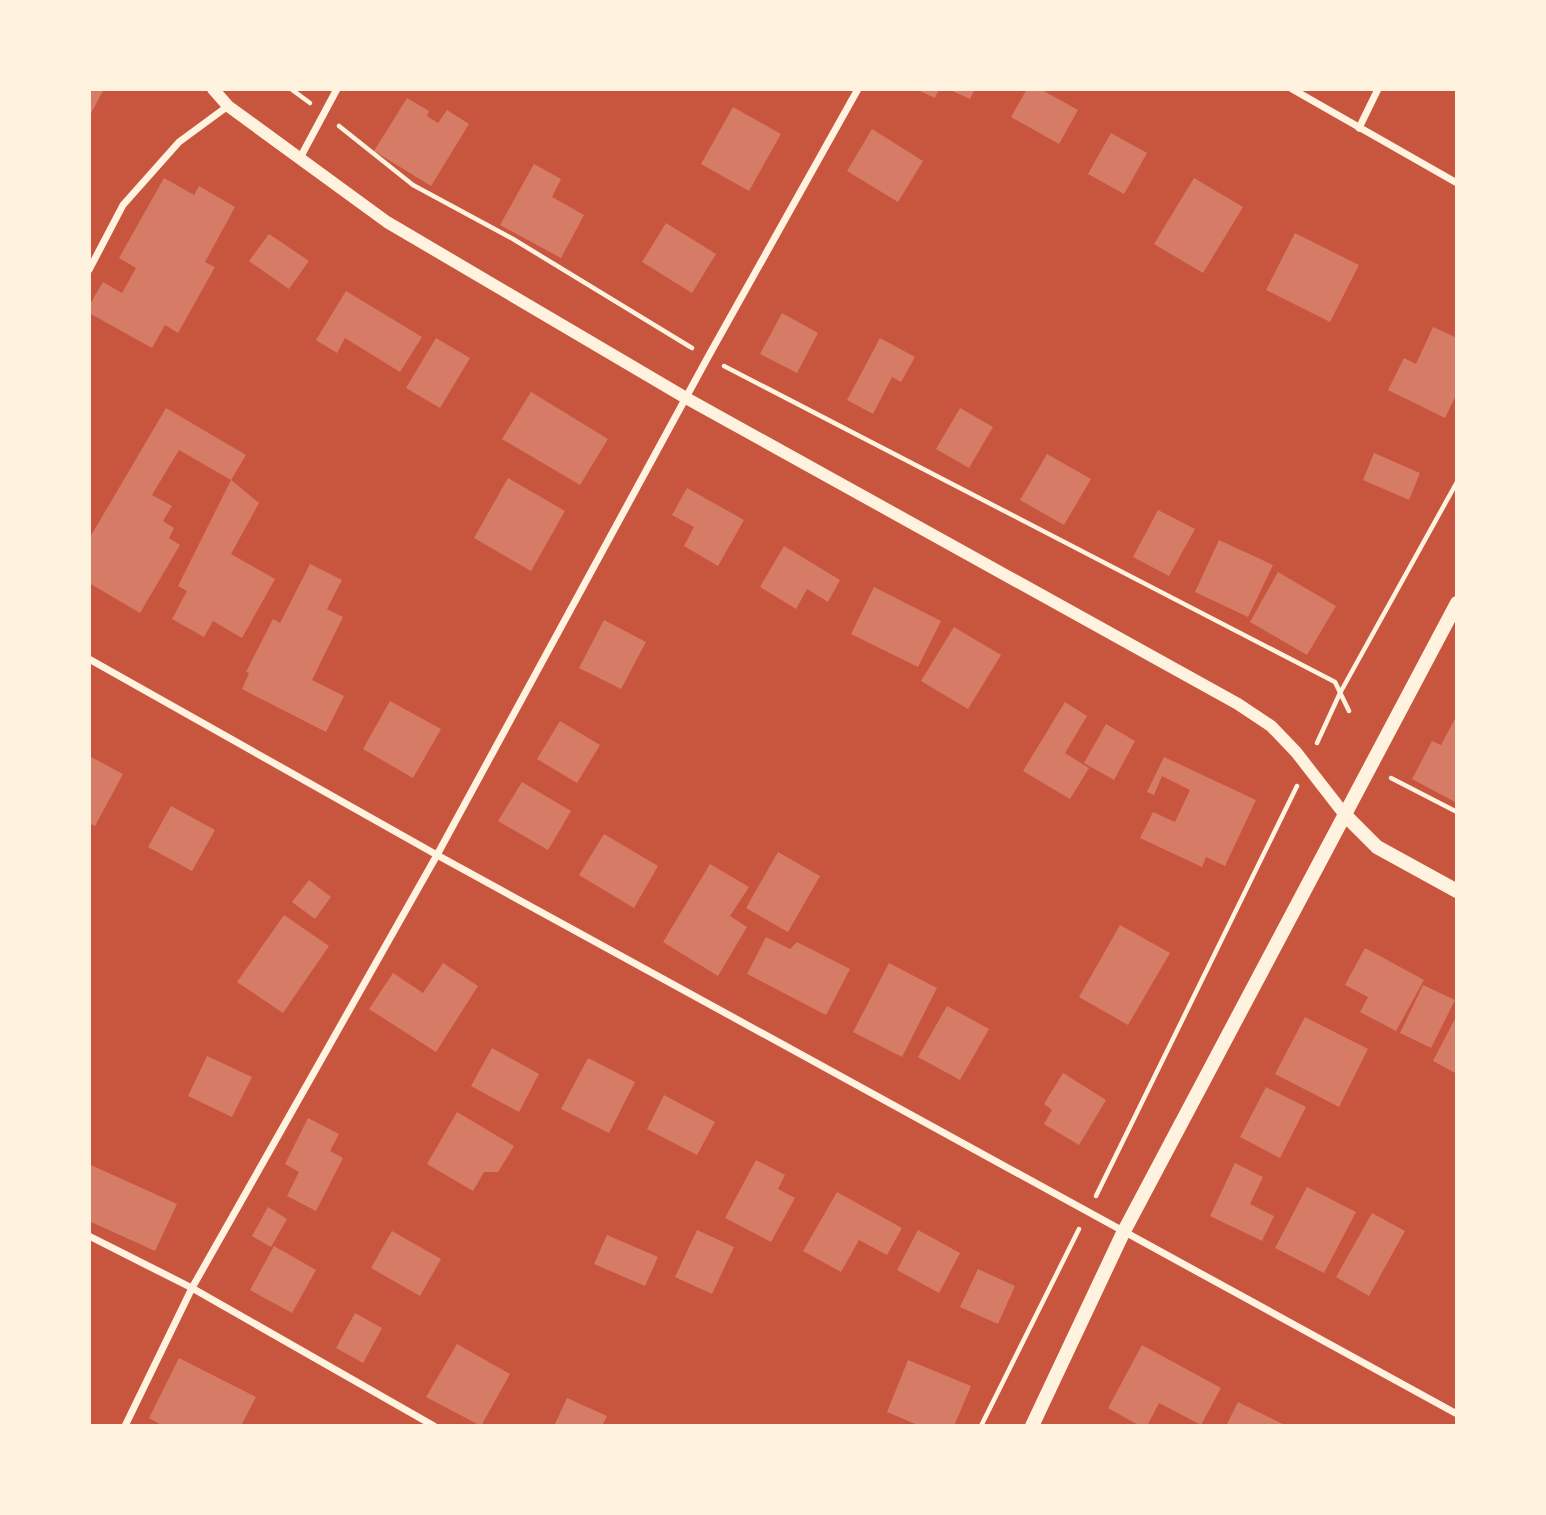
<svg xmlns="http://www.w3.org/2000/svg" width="1546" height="1515" font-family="'Alegreya Sans',sans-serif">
  <rect width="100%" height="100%" fill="#c8553d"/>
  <g fill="#d67c66">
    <path d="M89 89H104L89 117Z"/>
    <path d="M916 89H939L935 98Z"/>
    <path d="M948 89H975L970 99Z"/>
    <path d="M1027 89H1040L1078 110 1059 144 1011 117Z"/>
    <path d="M407 98 429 111 427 116 438 123 447 110 469 124 431 186 374 151Z"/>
    <path d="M733 107 781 134 749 191 701 164Z"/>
    <path d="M872 129 923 161 898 202 847 171Z"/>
    <path d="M1111 133 1147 153 1124 194 1088 174Z"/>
    <path d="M534 164 561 179 552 197 584 215 561 258 500 225Z"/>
    <path d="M164 178 194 195 199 186 235 207 205 262 215 267 178 333 165 325 152 348 89 313V306L103 282 122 293 136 268 119 258Z"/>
    <path d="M1194 178 1243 207 1203 273 1154 244Z"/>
    <path d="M666 223 716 254 692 293 642 262Z"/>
    <path d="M1295 233 1359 265 1330 322 1266 290Z"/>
    <path d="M269 234 309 261 289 289 249 261Z"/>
    <path d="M346 291 422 337 400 372 345 338 337 353 316 340Z"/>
    <path d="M782 313 818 333 797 373 760 354Z"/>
    <path d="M1433 327 1457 338V393L1445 418 1388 390 1404 358 1416 364Z"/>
    <path d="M436 338 470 358 440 408 406 388Z"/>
    <path d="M880 338 915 357 901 382 892 377 873 414 847 400Z"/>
    <path d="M531 392 608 439 580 485 502 439Z"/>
    <path d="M166 408 246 455 231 480 179 450 152 495 172 506 163 521 174 528 169 538 180 545 140 613 89 583V539Z"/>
    <path d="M960 408 993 427 969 468 936 449Z"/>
    <path d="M1374 453 1420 473 1409 500 1363 480Z"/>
    <path d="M1047 454 1091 479 1064 525 1020 500Z"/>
    <path d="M508 478 565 511 531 571 474 538Z"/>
    <path d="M231 480 259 503 231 554 275 579 242 638 213 621 204 637 172 619 187 591 178 586Z"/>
    <path d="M687 488 744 520 718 566 684 546 694 527 672 515Z"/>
    <path d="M1158 510 1195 529 1169 576 1133 557Z"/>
    <path d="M1219 540 1273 565 1248 617 1195 592Z"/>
    <path d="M784 546 840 580 828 602 807 589 796 609 760 587Z"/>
    <path d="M310 564 342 580 327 609 343 617 312 680 344 696 326 732 242 689 249 673 246 672 273 619 280 623Z"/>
    <path d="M1278 572 1336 606 1307 655 1250 622Z"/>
    <path d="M874 587 941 621 918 667 851 634Z"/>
    <path d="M604 620 646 642 621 689 579 668Z"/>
    <path d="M954 627 1001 655 968 709 921 681Z"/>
    <path d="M390 701 441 729 413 778 363 749Z"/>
    <path d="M1065 702 1087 716 1065 753 1089 768 1070 799 1023 771Z"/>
    <path d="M1457 715V803L1412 779 1432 741 1441 745Z"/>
    <path d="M560 721 600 745 577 783 537 759Z"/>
    <path d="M1106 724 1135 741 1114 780 1084 763Z"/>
    <path d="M89 756 123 774 95 826 89 823Z"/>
    <path d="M1164 757 1256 800 1225 866 1206 857 1202 867 1140 838 1153 812 1175 822 1190 790 1162 776 1154 795 1147 792Z"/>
    <path d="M522 782 571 811 548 850 498 821Z"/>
    <path d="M171 806 215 830 192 871 148 847Z"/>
    <path d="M604 834 658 866 634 908 579 875Z"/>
    <path d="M778 852 820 876 788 932 746 908Z"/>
    <path d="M710 864 749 887 730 916 747 927 718 976 663 942Z"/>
    <path d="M309 880 331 897 315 919 292 902Z"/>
    <path d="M284 915 329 946 283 1013 237 982Z"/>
    <path d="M1120 925 1170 953 1128 1025 1079 997Z"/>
    <path d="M766 937 790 949 797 942 850 969 826 1015 747 974Z"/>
    <path d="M1365 948 1424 980 1396 1031 1360 1012 1368 997 1345 985Z"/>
    <path d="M443 963 478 986 436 1052 369 1009 393 973 423 993Z"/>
    <path d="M889 963 937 988 902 1057 853 1032Z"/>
    <path d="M1423 985 1455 1000 1431 1048 1400 1033Z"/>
    <path d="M947 1006 989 1029 960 1080 918 1057Z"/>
    <path d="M1457 1015V1074L1433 1061Z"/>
    <path d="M1305 1017 1368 1049 1339 1107 1275 1074Z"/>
    <path d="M492 1048 539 1074 519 1112 471 1086Z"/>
    <path d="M207 1056 252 1077 232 1117 188 1096Z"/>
    <path d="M588 1058 635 1082 609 1133 561 1109Z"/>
    <path d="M1063 1073 1106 1100 1079 1145 1044 1124 1052 1110 1044 1104Z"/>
    <path d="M1266 1087 1306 1107 1280 1158 1240 1137Z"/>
    <path d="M664 1095 715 1122 697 1155 647 1129Z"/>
    <path d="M457 1112 514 1146 498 1172H484L473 1191 427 1164Z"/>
    <path d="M308 1118 339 1134 330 1151 343 1158 316 1211 287 1196 299 1172 285 1164Z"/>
    <path d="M756 1160 785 1175 778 1189 795 1198 771 1242 725 1218Z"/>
    <path d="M1235 1163 1263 1177 1250 1204 1274 1216 1262 1241 1210 1216Z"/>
    <path d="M91 1165 177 1204 155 1251 89 1221Z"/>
    <path d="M1307 1187 1356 1212 1324 1273 1275 1248Z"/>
    <path d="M837 1192 902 1228 887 1255 859 1240 841 1272 803 1251Z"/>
    <path d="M268 1207 287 1219 271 1247 252 1236Z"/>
    <path d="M1372 1213 1405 1231 1369 1296 1336 1277Z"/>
    <path d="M697 1230 734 1247 712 1294 675 1277Z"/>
    <path d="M918 1230 960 1253 939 1293 897 1270Z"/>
    <path d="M392 1231 441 1259 420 1296 371 1268Z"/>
    <path d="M607 1235 658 1257 645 1286 594 1264Z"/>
    <path d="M274 1246 316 1270 292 1313 250 1290Z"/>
    <path d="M978 1269 1015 1286 998 1324 960 1307Z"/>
    <path d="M355 1313 382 1328 363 1363 336 1348Z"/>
    <path d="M457 1344 510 1374 481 1426 426 1397Z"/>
    <path d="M1142 1345 1221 1388 1201 1425 1159 1403 1147 1426H1140L1108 1408Z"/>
    <path d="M179 1358 256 1397 241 1426H163L149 1418Z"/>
    <path d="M908 1360 971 1386 954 1426H920L887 1412Z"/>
    <path d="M567 1398 607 1416 602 1426H554Z"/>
    <path d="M1238 1402 1287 1426H1226Z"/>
  </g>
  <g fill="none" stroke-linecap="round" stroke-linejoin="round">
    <g stroke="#fff3e0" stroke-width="4.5">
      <path d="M291 89 310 103"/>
      <path d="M339 126 413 185 513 239 692 348"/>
      <path d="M724 366 1335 682 1349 711"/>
      <path d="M1317 743 1340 693 1457 482"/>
      <path d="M1391 778 1457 812"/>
      <path d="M1096 1196 1297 786"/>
      <path d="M981 1426 1079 1229"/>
    </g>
    <g stroke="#fff3e0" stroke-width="7">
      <path d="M1292 89 1457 183"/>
      <path d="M1359 128 1378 89"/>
      <path d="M300 158 337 89"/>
      <path d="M89 270 123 205 179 142 228 106"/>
      <path d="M89 659 437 855 1457 1414"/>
      <path d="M89 1236 192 1288 434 1426"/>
      <path d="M125 1426 192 1288 437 855 708 357 858 89"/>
    </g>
    <path stroke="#fff3e0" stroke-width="12" d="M213 89 228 106 387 222 686 398 1238 704 1271 726 1296 752 1345 815"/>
    <g stroke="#fff3e0" stroke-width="14">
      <path d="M1345 815 1377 847 1457 891"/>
      <path d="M1032 1426 1123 1233 1457 603"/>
    </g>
  </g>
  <rect width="1546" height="1515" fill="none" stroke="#fff3e0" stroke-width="182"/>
</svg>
